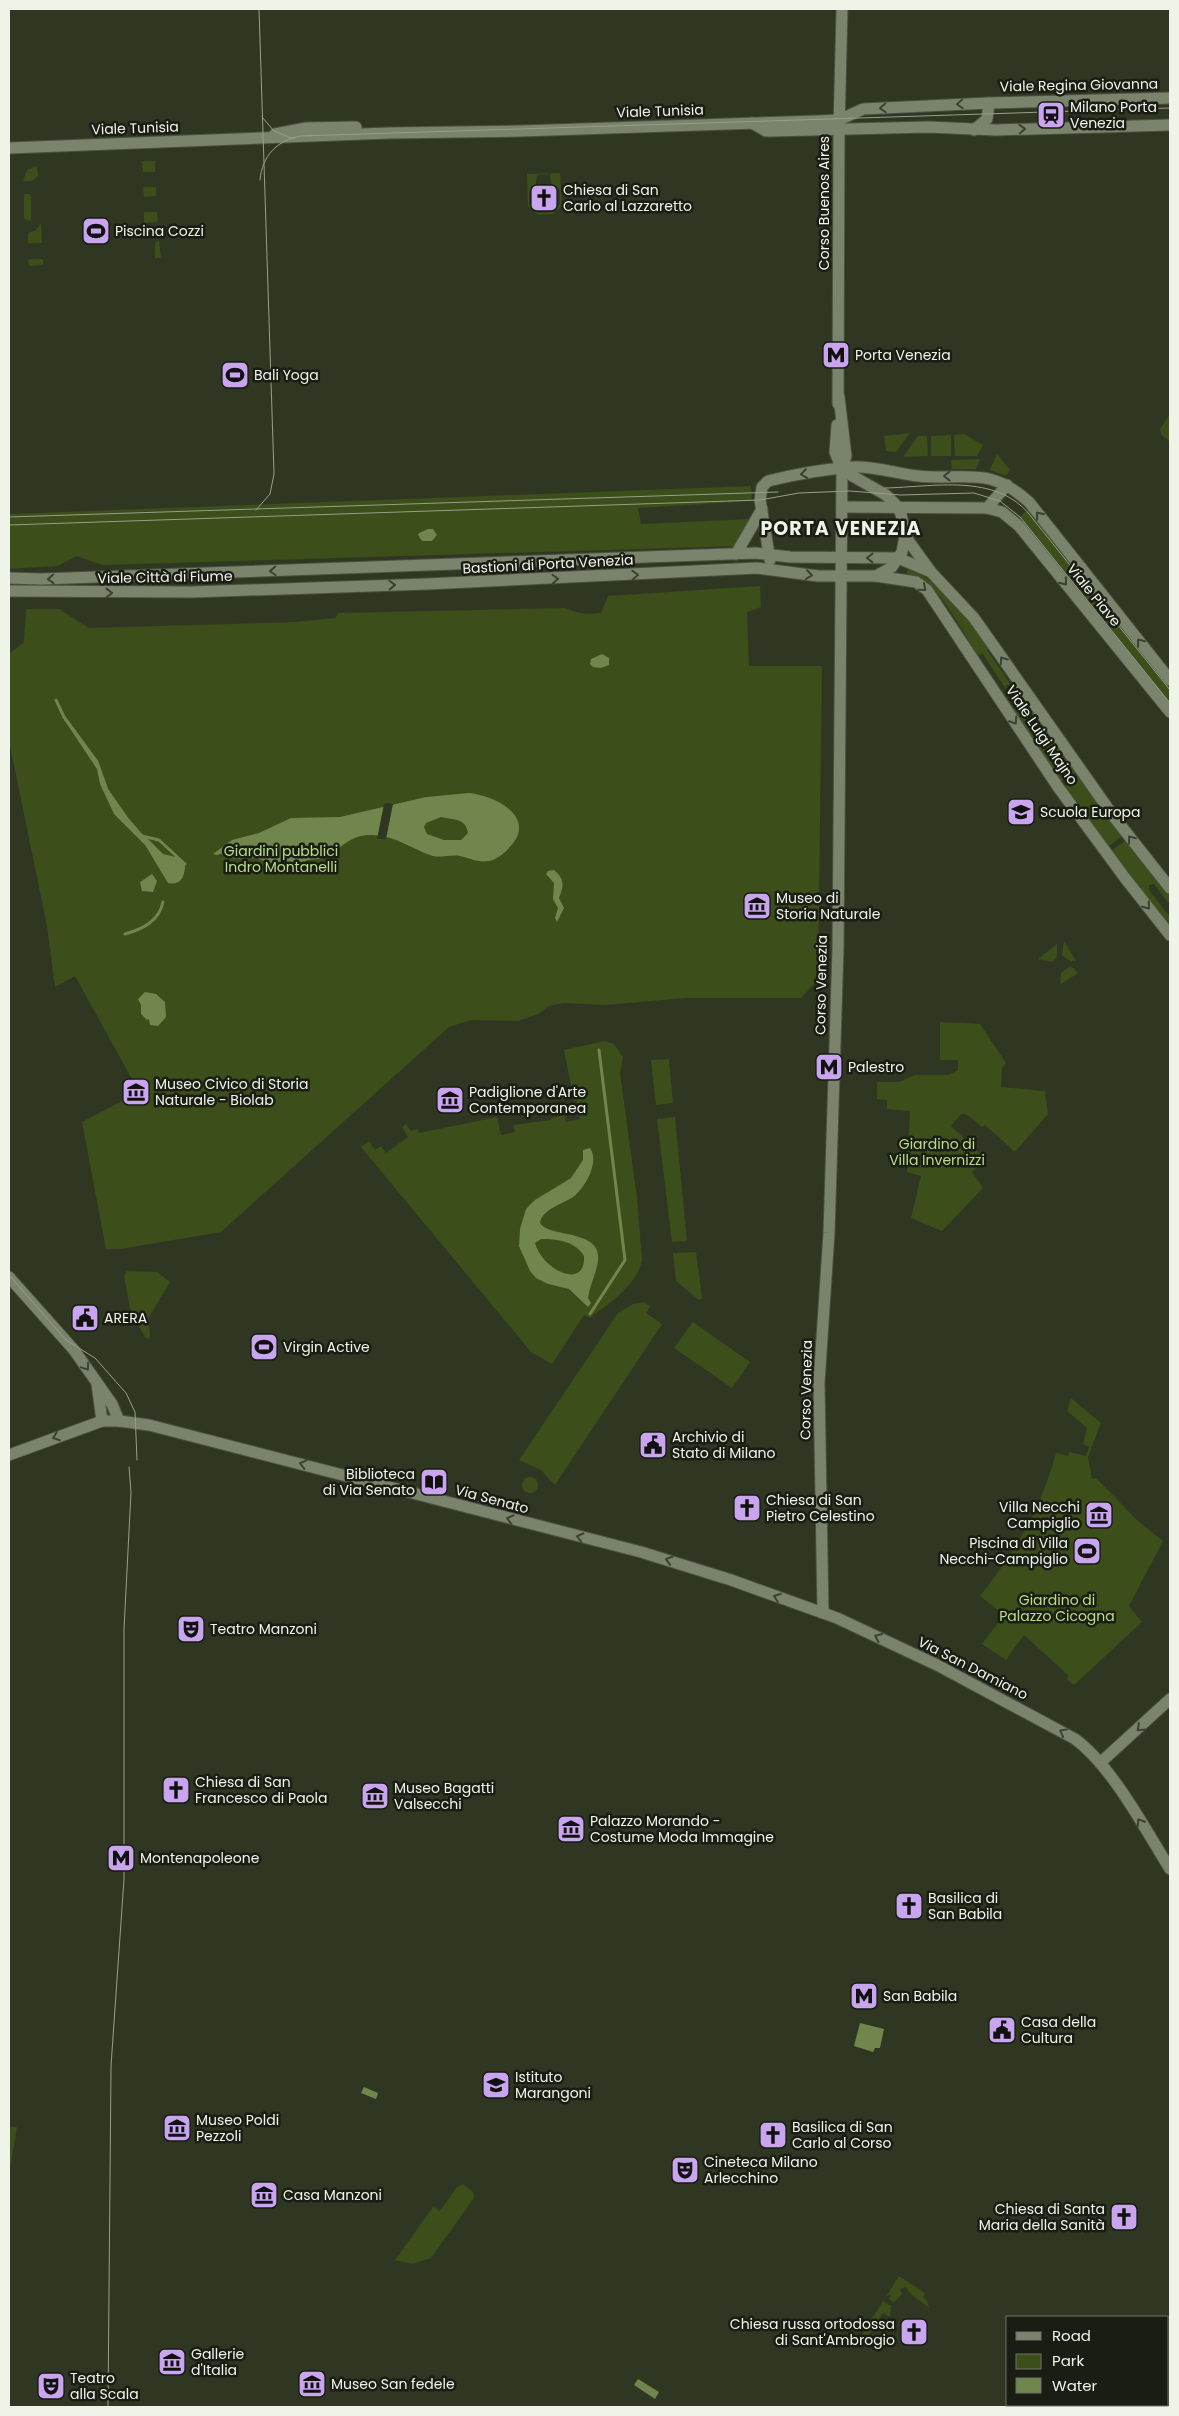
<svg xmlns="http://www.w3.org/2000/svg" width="1179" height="2416" font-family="Poppins,sans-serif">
  <rect width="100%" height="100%" fill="#2f3723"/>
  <g fill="#3c4e19" fill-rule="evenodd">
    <path d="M142 161H155V172H143Z"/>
    <path d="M37 166 38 176 32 181H23L27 170Z"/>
    <path d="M560 173 562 205 553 214 538 215 528 206 527 174ZM550 174 551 183 560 190V204L552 212 538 213 529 205V192L536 184 537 175Z"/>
    <path d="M143 187H156V196L144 197Z"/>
    <path d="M24 194H30L31 197V221L26 220 24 218Z"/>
    <path d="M144 212H157L158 222 144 223Z"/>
    <path d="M41 223 42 243H28V233L36 230Z"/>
    <path d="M159 240 161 258H155V243Z"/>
    <path d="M28 259H43V265L29 266Z"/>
    <path d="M1170 414V442L1161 434 1160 429Z"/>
    <path d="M910 433 896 452 886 451 884 436Z"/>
    <path d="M964 434 983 445 977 456H955L954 435Z"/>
    <path d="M951 435V456H931V436Z"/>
    <path d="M918 436H927L928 456 903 457Z"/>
    <path d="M997 454 1010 470 1006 476 990 470Z"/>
    <path d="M980 459 976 469H952L951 460Z"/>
    <path d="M751 486 752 501 638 508 641 524 751 519 738 546 103 565 76 556 58 566 9 569V514Z"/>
    <path d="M1028 510 1170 686V709L1018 518Z"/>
    <path d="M908 568C943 583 968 618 990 648L987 650 1011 685H1006V689L982 653 978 656C962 631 938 579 907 574Z"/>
    <path d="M760 586 761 607 747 612 749 666H822L818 980 801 998H686L604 1005 564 1003 549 1006 538 1014 518 1021 471 1020 449 1027 221 1232 120 1249H106L82 1122 139 1092 75 976 55 987 47 926 9 741V654L24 642 26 609H59L89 628 295 622 335 618 339 613 565 608C578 613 587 615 601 613L608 596Z"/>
    <path d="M1027 701 1076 772 1060 782 1014 710 1017 708 1035 733H1039L1041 729 1024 703Z"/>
    <path d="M1079 776 1122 836 1108 847 1063 787Z"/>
    <path d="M1126 840 1170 896V905L1154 884 1149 885V890L1170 917V926L1111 851Z"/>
    <path d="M1064 941 1076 961H1070L1062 955Z"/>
    <path d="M1057 944V956L1052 962 1038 959Z"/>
    <path d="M1069 967 1074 968 1078 973 1060 985 1061 973Z"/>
    <path d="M940 1022 980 1024 1006 1063 1002 1068 1001 1087 1045 1091 1048 1114 1015 1152 985 1125 982 1127 966 1114H961L951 1126 985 1158 977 1164 978 1166 972 1172 983 1188 942 1231 911 1218 921 1176 907 1172 910 1111 887 1109V1100L877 1099V1082H899L915 1075H948L958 1070V1060H940Z"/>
    <path d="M604 1041 614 1044 623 1057 620 1073 637 1198 642 1260C637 1286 609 1303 590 1318L584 1315 552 1364 531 1352 361 1147 369 1141 375 1150 381 1146 386 1153 408 1137 402 1127 406 1124 411 1131 418 1129 419 1133 497 1117 501 1135 515 1132 513 1125 551 1120V1118L565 1115 566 1122 580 1119 577 1101H574L564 1050Z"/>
    <path d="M669 1059 673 1103 656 1105 651 1060Z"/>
    <path d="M675 1117 686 1230 687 1241 672 1242 657 1119Z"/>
    <path d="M696 1252 702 1298 699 1300 676 1281 673 1253Z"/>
    <path d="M127 1271 157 1272 170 1282 149 1317 150 1339 146 1338 131 1314 124 1276Z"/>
    <path d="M644 1302 650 1307 646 1313 662 1324 555 1485 541 1470 519 1460 618 1313 633 1304Z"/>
    <path d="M693 1322 750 1362 732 1388 674 1348Z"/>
    <path d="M1071 1398 1101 1423 1088 1457 1092 1479 1096 1478 1136 1519 1163 1541 1129 1606 1142 1622 1074 1685 1066 1679 1069 1676 1024 1635 1006 1660 982 1644 1004 1615 980 1596C1016 1550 1041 1509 1056 1453L1068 1456 1069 1452 1086 1456 1089 1447 1083 1444 1087 1428 1067 1411Z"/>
    <circle cx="530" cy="1485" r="8"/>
    <path d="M9 2127H17L9 2175Z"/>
    <path d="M463 2184 473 2192 474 2198 431 2258 412 2264 395 2260 433 2207 440 2211 457 2187Z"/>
    <path d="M899 2276 925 2293 923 2297 927 2301 929 2308C922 2301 911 2297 906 2287L900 2289 902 2294 894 2302 889 2299 891 2296 890 2294 886 2297Z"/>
    <path d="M883 2301 891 2306 890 2317 883 2313 866 2339 862 2335Z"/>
  </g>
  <g fill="#70864c" fill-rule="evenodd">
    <path d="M428 529H433L437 535 432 541H422L418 535 419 533Z"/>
    <path d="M602 654 609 658V665L601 668 593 667 590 664 591 659Z"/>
    <path d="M56 700 64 717 97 762 107 790 128 820 142 836 147 838 163 854 180 858 185 864C185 875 182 886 168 883L145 845 114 814 100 784 97 769 63 718Z"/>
    <path d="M469 793C498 796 539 819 508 849 504 854 495 860 489 861 477 863 470 858 460 856 450 854 439 859 430 855 408 847 398 837 373 835 353 834 344 845 329 855 323 860 315 859 307 860L301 865 287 871 257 858 235 859 223 853 217 855 213 854 232 840 259 833 291 818 340 817 426 797ZM441 817C454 820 466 818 468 833L461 840H444L427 834 424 827 426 823Z"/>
    <path d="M554 870C565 879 564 886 559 898L564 908 557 922 555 918 558 908 553 899 554 883 546 874 548 871Z"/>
    <path d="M152 874 157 881 153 892 142 891 140 882Z"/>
    <path d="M145 992 156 994 165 1002 166 1017 158 1026 150 1025 149 1019 147 1020 141 1014V1005L138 999Z"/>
    <path d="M590 1148C600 1162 585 1188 573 1197 563 1204 542 1209 540 1223 549 1238 602 1229 598 1260 597 1272 590 1284 588 1298L591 1303 588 1307 569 1289 548 1284 536 1278 530 1271 519 1246 520 1229 526 1209 535 1200 571 1178 583 1160V1150ZM541 1239C557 1239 575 1241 584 1256 586 1291 542 1270 535 1243Z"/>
    <path d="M1090 1541 1096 1548 1084 1560 1077 1554Z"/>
    <path d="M860 2023 884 2029 880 2048H875L873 2052 854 2046Z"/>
    <path d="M364 2087 378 2093 376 2099 361 2093Z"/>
    <path d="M638 2379 659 2392 655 2399 634 2385Z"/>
  </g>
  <path fill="#2f3723" d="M388 803 393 804 386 839H377L384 804Z"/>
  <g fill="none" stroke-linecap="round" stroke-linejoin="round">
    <g stroke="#70864c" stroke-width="3">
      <path d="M56 700 64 717 97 762 107 790 128 820 142 836 159 840 185 864"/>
      <path d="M125 934C143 929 159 921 163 902"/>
      <path d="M590 1314 625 1260 599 1050"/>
    </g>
    <defs>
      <g id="secondary">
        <path d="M752 123 766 131H771L928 127 996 130 1170 125"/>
        <path d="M974 130 987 119 989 103"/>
        <path d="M275 134 306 128 356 127"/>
        <path d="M9 148 389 133 521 131 817 121 839 120 863 109 989 103 1170 98"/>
        <path d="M838 404 839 129 842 9"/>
        <path d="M837 425 835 452 842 470"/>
        <path d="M842 507 987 508 1002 512 1019 526 1170 712"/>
        <path d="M987 508 1007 485"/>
        <path d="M905 536 931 572 974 618 1114 817 1170 888"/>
        <path d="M736 554 762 509"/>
        <path d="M770 560 760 500 762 487 768 481C796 474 826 469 854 467 875 466 898 474 918 476 966 481 988 465 1029 502L1170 680"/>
        <path d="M876 576 916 582 927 590 1058 787 1125 878 1170 935"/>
        <path d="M9 578 41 579 756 553 790 557 898 558 931 572"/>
        <path d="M9 591 192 592 427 584 757 568 818 576H876L892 567 902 552 905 536 901 514 897 506 886 495 842 470"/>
        <path d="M9 1277 74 1350 112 1404 119 1421"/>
        <path d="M97 1384 102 1421"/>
        <path d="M9 1455 102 1421H119L149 1425 641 1552 731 1580 837 1618 937 1665 1075 1739C1112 1766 1145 1829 1170 1869"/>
        <path d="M823 1613 819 1383 829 1233 838 949 842 470 846 456 839 397"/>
        <path d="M1100 1763 1170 1699"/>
      </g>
    </defs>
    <use href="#secondary" stroke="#4b5140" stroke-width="13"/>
    <use href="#secondary" stroke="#7a846c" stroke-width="11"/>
    <g stroke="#979e8e" stroke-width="1">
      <path d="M262 117 274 131 294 139"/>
      <path d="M260 180C262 156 277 140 301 136L1170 108"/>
      <path d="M885 488C933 487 995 473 1029 514L1170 690"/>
      <path d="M256 510 270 494 274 474 259 9"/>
      <path d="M9 517 778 492"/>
      <path d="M9 525 760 500 799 493 850 491 901 495 974 493 1000 501 1020 517 1170 703"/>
      <path d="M9 1275 66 1340 95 1358 126 1393 135 1412 137 1460"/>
      <path d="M108 2407 111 2066 124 1879V1629L131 1492 129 1467"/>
    </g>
  </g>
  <defs><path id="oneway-chevron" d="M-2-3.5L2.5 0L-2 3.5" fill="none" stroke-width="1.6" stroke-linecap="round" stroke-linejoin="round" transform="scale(1.25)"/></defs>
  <g stroke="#3b4133">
    <use href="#oneway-chevron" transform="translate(960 104) rotate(177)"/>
    <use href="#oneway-chevron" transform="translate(883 108) rotate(177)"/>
    <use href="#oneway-chevron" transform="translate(1022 129) rotate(-2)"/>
    <use href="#oneway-chevron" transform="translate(804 474) rotate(172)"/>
    <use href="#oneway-chevron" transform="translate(947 476) rotate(180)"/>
    <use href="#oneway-chevron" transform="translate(1039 515) rotate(-128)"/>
    <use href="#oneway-chevron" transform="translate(870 558) rotate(180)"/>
    <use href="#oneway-chevron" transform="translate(273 571) rotate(178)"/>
    <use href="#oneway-chevron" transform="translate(635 575) rotate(-3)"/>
    <use href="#oneway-chevron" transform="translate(809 575) rotate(8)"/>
    <use href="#oneway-chevron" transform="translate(51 579) rotate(178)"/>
    <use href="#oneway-chevron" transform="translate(555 579) rotate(-3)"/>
    <use href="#oneway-chevron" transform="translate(1064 582) rotate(51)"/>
    <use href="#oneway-chevron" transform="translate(392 585) rotate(-2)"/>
    <use href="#oneway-chevron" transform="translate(923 588) rotate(41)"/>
    <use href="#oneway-chevron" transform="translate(109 593)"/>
    <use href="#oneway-chevron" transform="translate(1140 642) rotate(-128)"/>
    <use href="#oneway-chevron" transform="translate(1003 660) rotate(-125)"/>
    <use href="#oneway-chevron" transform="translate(1014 721) rotate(57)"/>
    <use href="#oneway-chevron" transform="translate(1131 839) rotate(-128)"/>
    <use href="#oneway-chevron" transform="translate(1147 906) rotate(51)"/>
    <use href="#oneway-chevron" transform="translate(86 1367) rotate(56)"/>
    <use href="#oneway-chevron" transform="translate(56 1437) rotate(160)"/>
    <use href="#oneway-chevron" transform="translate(303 1464) rotate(-166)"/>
    <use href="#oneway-chevron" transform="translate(510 1519) rotate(-166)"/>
    <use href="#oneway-chevron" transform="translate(580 1537) rotate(-166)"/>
    <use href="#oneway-chevron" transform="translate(669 1560) rotate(-163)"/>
    <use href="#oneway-chevron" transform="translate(777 1597) rotate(-160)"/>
    <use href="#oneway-chevron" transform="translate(878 1637) rotate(-155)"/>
    <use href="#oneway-chevron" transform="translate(1140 1728) rotate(137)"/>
    <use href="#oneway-chevron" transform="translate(1063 1732) rotate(-151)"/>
    <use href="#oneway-chevron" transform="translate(1140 1822) rotate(-123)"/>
  </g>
  <defs>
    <symbol id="station-square" viewBox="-11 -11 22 22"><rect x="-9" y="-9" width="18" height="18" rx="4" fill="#c8a5ee" stroke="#191d14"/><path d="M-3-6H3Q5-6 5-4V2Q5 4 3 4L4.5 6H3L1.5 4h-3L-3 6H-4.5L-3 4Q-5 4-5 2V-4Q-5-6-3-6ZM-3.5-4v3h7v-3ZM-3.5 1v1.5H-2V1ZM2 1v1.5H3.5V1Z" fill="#111"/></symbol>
    <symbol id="church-square" viewBox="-11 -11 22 22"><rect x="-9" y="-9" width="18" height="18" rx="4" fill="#c8a5ee" stroke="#191d14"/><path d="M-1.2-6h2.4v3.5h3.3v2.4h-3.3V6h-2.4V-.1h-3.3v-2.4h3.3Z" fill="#111"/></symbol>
    <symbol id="stadium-square" viewBox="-11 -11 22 22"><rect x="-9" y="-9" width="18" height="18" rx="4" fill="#c8a5ee" stroke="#191d14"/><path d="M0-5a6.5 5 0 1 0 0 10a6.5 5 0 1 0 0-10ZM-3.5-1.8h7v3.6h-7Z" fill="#111"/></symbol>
    <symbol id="metro-square" viewBox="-11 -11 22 22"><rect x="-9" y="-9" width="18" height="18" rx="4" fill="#c8a5ee" stroke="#191d14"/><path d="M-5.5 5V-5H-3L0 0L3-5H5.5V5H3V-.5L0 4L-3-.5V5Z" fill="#111"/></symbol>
    <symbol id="school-square" viewBox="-11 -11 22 22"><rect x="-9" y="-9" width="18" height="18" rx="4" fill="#c8a5ee" stroke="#191d14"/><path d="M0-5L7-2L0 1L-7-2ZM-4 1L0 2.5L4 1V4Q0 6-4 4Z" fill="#111"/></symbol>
    <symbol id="museum-square" viewBox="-11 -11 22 22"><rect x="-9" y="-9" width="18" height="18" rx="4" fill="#c8a5ee" stroke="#191d14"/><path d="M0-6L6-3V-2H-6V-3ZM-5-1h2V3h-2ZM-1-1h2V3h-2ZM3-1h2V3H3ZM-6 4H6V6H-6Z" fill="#111"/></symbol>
    <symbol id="civic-square" viewBox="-11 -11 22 22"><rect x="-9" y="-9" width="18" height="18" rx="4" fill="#c8a5ee" stroke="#191d14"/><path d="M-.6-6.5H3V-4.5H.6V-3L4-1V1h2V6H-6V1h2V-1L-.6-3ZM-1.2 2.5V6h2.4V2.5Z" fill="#111"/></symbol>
    <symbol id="library-square" viewBox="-11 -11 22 22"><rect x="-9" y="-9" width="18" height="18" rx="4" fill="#c8a5ee" stroke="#191d14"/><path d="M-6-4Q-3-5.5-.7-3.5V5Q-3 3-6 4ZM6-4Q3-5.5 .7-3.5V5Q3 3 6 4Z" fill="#111"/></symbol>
    <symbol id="theatre-square" viewBox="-11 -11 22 22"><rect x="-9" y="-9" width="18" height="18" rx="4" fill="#c8a5ee" stroke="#191d14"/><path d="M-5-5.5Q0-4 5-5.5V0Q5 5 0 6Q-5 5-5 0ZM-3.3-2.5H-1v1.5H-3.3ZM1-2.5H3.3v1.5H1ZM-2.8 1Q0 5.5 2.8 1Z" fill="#111"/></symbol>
  </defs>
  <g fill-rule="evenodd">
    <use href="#station-square" x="1035" y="99" width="32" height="32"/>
    <use href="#church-square" x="528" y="182" width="32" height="32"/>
    <use href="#stadium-square" x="80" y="215" width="32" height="32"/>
    <use href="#metro-square" x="820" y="339" width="32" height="32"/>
    <use href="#stadium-square" x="219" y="359" width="32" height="32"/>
    <use href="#school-square" x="1005" y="796" width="32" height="32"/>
    <use href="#museum-square" x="741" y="890" width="32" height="32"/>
    <use href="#metro-square" x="813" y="1051" width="32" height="32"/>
    <use href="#museum-square" x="120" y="1076" width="32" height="32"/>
    <use href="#museum-square" x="434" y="1084" width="32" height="32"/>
    <use href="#civic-square" x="69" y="1302" width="32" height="32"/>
    <use href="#stadium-square" x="248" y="1331" width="32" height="32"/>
    <use href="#civic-square" x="637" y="1429" width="32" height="32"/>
    <use href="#library-square" x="418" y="1466" width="32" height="32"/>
    <use href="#church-square" x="731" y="1492" width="32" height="32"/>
    <use href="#museum-square" x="1083" y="1499" width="32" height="32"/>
    <use href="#stadium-square" x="1071" y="1535" width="32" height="32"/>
    <use href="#theatre-square" x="175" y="1613" width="32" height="32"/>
    <use href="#church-square" x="160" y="1774" width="32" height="32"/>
    <use href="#museum-square" x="359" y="1780" width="32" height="32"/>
    <use href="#museum-square" x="555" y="1813" width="32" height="32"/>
    <use href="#metro-square" x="105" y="1842" width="32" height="32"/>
    <use href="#church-square" x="893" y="1890" width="32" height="32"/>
    <use href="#metro-square" x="848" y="1980" width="32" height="32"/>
    <use href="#civic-square" x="986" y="2014" width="32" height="32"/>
    <use href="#school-square" x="480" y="2069" width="32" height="32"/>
    <use href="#museum-square" x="161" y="2112" width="32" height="32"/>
    <use href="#church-square" x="757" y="2119" width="32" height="32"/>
    <use href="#theatre-square" x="669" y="2154" width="32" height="32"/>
    <use href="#museum-square" x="248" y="2179" width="32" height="32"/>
    <use href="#church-square" x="1108" y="2201" width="32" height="32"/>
    <use href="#church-square" x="898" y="2316" width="32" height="32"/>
    <use href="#museum-square" x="156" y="2346" width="32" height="32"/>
    <use href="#museum-square" x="296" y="2368" width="32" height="32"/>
    <use href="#theatre-square" x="35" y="2370" width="32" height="32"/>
  </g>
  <g text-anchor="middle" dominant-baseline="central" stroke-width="5" stroke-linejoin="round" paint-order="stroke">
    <g font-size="14" fill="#eef4e7" stroke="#191d14">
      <text transform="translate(1079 85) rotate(-1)">Viale Regina Giovanna</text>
      <text transform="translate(660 111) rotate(-2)">Viale Tunisia</text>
      <text transform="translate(135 128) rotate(-2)">Viale Tunisia</text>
      <text transform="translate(824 203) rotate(-90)">Corso Buenos Aires</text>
      <text transform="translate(548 564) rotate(-3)">Bastioni di Porta Venezia</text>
      <text transform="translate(165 577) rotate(-1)">Viale Città di Fiume</text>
      <text transform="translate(1094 595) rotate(51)">Viale Piave</text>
      <text transform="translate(1042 735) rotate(56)">Viale Luigi Majno</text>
      <text transform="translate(821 985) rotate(-89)">Corso Venezia</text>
      <text transform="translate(806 1390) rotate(-89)">Corso Venezia</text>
      <text transform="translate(492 1499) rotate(15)">Via Senato</text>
      <text transform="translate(973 1668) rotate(27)">Via San Damiano</text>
    </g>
    <g font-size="14" fill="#eef4e7" stroke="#191d14" text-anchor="start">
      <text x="1070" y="107">Milano Porta<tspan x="1070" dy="16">Venezia</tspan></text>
      <text x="563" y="190">Chiesa di San<tspan x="563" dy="16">Carlo al Lazzaretto</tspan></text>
      <text x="115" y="231">Piscina Cozzi</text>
      <text x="855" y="355">Porta Venezia</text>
      <text x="254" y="375">Bali Yoga</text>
      <text x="1040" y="812">Scuola Europa</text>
      <text x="776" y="898">Museo di<tspan x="776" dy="16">Storia Naturale</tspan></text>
      <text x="848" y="1067">Palestro</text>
      <text x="155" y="1084">Museo Civico di Storia<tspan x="155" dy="16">Naturale - Biolab</tspan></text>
      <text x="469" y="1092">Padiglione d'Arte<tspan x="469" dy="16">Contemporanea</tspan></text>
      <text x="104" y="1318">ARERA</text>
      <text x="283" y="1347">Virgin Active</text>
      <text x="672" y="1437">Archivio di<tspan x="672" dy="16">Stato di Milano</tspan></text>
      <text x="415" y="1474" text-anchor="end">Biblioteca<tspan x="415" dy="16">di Via Senato</tspan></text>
      <text x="766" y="1500">Chiesa di San<tspan x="766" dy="16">Pietro Celestino</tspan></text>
      <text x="1080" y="1507" text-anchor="end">Villa Necchi<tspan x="1080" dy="16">Campiglio</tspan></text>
      <text x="1068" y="1543" text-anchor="end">Piscina di Villa<tspan x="1068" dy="16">Necchi-Campiglio</tspan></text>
      <text x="210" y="1629">Teatro Manzoni</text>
      <text x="195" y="1782">Chiesa di San<tspan x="195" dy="16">Francesco di Paola</tspan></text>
      <text x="394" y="1788">Museo Bagatti<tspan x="394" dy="16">Valsecchi</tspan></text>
      <text x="590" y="1821">Palazzo Morando -<tspan x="590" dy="16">Costume Moda Immagine</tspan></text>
      <text x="140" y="1858">Montenapoleone</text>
      <text x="928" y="1898">Basilica di<tspan x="928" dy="16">San Babila</tspan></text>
      <text x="883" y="1996">San Babila</text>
      <text x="1021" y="2022">Casa della<tspan x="1021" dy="16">Cultura</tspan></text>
      <text x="515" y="2077">Istituto<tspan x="515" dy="16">Marangoni</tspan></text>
      <text x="196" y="2120">Museo Poldi<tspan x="196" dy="16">Pezzoli</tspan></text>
      <text x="792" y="2127">Basilica di San<tspan x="792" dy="16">Carlo al Corso</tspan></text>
      <text x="704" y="2162">Cineteca Milano<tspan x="704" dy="16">Arlecchino</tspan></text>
      <text x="283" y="2195">Casa Manzoni</text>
      <text x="1105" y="2209" text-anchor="end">Chiesa di Santa<tspan x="1105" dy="16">Maria della Sanità</tspan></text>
      <text x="895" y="2324" text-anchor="end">Chiesa russa ortodossa<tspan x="895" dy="16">di Sant'Ambrogio</tspan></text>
      <text x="191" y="2354">Gallerie<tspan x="191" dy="16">d'Italia</tspan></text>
      <text x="70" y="2378">Teatro<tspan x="70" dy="16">alla Scala</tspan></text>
      <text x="331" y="2384">Museo San fedele</text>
    </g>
    <g font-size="14" fill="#bcdd88" stroke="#191d14">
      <text x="281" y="851">Giardini pubblici<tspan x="281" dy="16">Indro Montanelli</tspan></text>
      <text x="937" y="1144">Giardino di<tspan x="937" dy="16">Villa Invernizzi</tspan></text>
      <text x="1057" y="1600">Giardino di<tspan x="1057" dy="16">Palazzo Cicogna</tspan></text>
    </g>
    <g font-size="19" font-weight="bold" letter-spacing="1" fill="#eef4e7" stroke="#191d14">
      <text x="841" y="528">PORTA VENEZIA</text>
    </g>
  </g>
  <rect width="1179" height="2416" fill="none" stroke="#eef4e7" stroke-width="20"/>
  <rect x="1006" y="2316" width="162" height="90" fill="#191d14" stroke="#6e7368"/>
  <rect x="1016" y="2332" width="25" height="8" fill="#7a846c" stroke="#6e7368"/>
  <text x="1052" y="2341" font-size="15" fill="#eef4e7">Road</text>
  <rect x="1016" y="2354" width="25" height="15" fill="#3c4e19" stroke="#6e7368"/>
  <text x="1052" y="2366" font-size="15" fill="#eef4e7">Park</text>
  <rect x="1016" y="2378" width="25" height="15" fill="#70864c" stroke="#6e7368"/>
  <text x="1052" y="2391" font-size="15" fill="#eef4e7">Water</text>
</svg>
